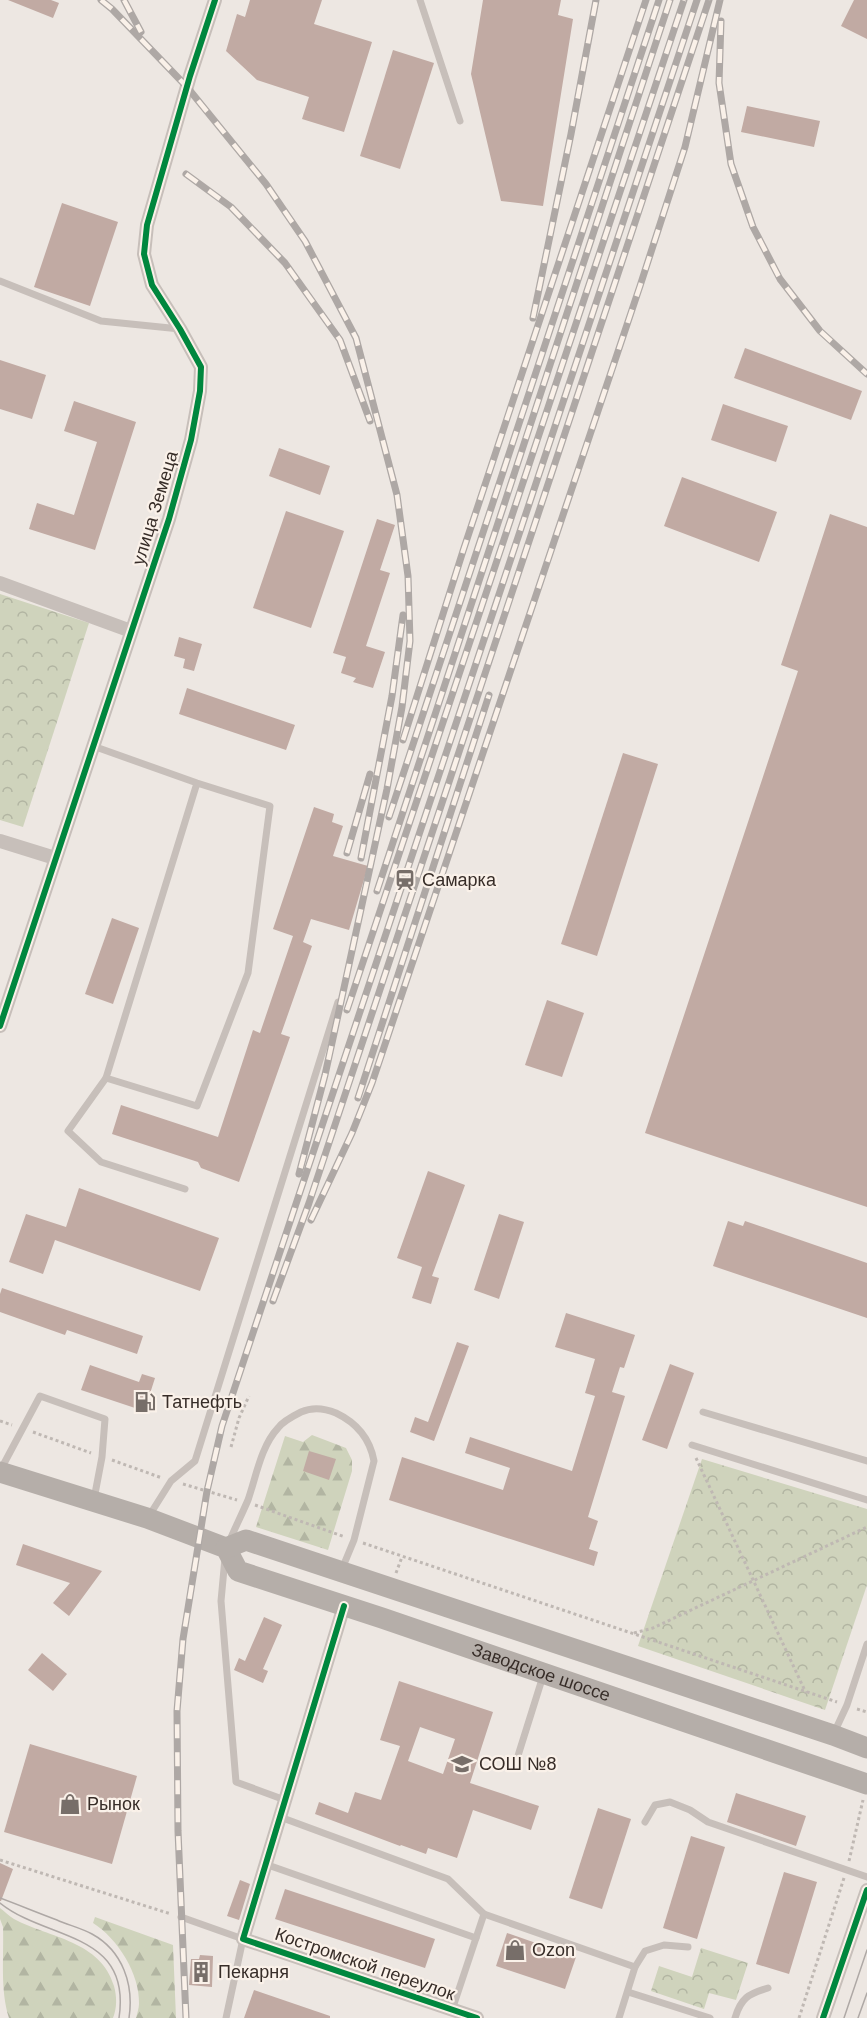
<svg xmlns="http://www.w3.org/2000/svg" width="867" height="2018" font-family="Arial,sans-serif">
  <defs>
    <pattern id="forest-firs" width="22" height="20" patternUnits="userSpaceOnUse" patternTransform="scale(1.5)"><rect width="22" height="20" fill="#cfd3bc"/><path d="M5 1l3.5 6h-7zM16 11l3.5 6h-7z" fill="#b2b5a2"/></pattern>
    <pattern id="park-crowns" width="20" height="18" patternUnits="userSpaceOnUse" patternTransform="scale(1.5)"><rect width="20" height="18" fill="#cfd3bc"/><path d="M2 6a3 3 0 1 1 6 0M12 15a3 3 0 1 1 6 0" fill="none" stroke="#b2b5a2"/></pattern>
  </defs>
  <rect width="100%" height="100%" fill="#ede7e2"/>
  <g fill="url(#forest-firs)">
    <path d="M312 1435 346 1448 352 1460V1471L328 1550 256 1527 285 1436 303 1442Z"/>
    <path d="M0 1908C4 1911 9 1916 14 1919 50 1938 101 1941 114 1986 117 1997 117 2008 113 2018H9C0 1990 4 1957 3 1927L0 1919Z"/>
    <path d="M95 1917 173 1945 176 2018H136C137 2014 139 2008 139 2004 140 1974 118 1939 93 1923Z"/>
  </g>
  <g fill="url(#park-crowns)">
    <path d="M0 594 89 623 23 827 0 820Z"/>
    <path d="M702 1459 867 1509V1585L825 1710 638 1646Z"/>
    <path d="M701 1948 748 1963 736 2000 709 1993 704 2009 651 1991 659 1966 692 1977Z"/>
  </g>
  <g fill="#c1aaa3" fill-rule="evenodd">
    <path d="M8 0H51L59 3 53 18Z"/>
    <path d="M250 0H322L314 24 372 42 344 132 302 119 309 97 257 80 226 51 237 14 245 17Z"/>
    <path d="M483 0H561L558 15 573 19 543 206 501 201 471 74Z"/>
    <path d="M854 0H867V39L841 26Z"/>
    <path d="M393 50 434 63 400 169 360 156Z"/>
    <path d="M747 106 820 121 814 147 741 132Z"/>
    <path d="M62 203 118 222 90 306 34 287Z"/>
    <path d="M745 348 862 391 851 420 734 378Z"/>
    <path d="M0 360 46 375 32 419 0 409Z"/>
    <path d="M74 401 136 422 95 550 29 529 37 503 74 515 97 442 64 431Z"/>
    <path d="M723 404 788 426 776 462 711 440Z"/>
    <path d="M279 448 330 466 320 495 269 476Z"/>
    <path d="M682 477 777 512 759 562 664 526Z"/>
    <path d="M286 511 344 531 311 628 253 608Z"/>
    <path d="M830 514 867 527V1207L645 1133 798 671 781 665Z"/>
    <path d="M377 519 395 525 380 570 390 573 366 646 385 652 373 688 353 682 356 678 341 673 346 657 333 653Z"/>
    <path d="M179 637 202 644 194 671 183 668 185 659 174 656Z"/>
    <path d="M187 688 295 725 286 750 179 714Z"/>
    <path d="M623 753 658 764 597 956 561 944Z"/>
    <path d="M314 807 334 814 332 822 343 826 333 856 368 866 349 930 311 919 303 942 312 946 281 1034 290 1037 239 1182 201 1168 198 1162 112 1134 121 1105 218 1137 253 1030 260 1033 293 936 273 929Z"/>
    <path d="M112 918 139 928 113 1004 85 994Z"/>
    <path d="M547 1000 584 1013 562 1077 525 1065Z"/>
    <path d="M428 1171 465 1185 432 1276 439 1278 431 1304 412 1298 422 1267 397 1258Z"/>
    <path d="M79 1188 219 1238 200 1291 55 1240 43 1274 9 1262 26 1214 66 1227Z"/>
    <path d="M499 1214 524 1222 499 1299 474 1290Z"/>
    <path d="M728 1221 743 1226 745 1221 867 1263V1318L713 1266Z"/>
    <path d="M2 1288 143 1336 137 1354 67 1330 65 1335 0 1312V1294Z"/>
    <path d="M566 1313 635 1335 624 1368 620 1367 612 1392 625 1396 588 1517 598 1521 589 1549 598 1552 594 1566 389 1500 402 1457 503 1490 510 1468 465 1453 470 1437 572 1471 595 1396 585 1393 595 1359 555 1347Z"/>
    <path d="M457 1342 469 1346 434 1441 410 1432 415 1417 428 1422Z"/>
    <path d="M670 1364 694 1373 667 1449 642 1440Z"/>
    <path d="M90 1365 139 1382 142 1374 155 1378 146 1406 137 1403 135 1408 81 1390Z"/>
    <path d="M309 1451 336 1459 329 1480 303 1471Z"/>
    <path d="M23 1544 102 1571 69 1616 53 1603 70 1583 16 1565Z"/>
    <path d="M264 1617 282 1625 263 1669 268 1671 263 1683 234 1670 239 1658 245 1661Z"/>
    <path d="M42 1653 67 1674 53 1691 28 1670Z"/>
    <path d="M399 1681 493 1712 470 1783 539 1806 531 1830 473 1810 457 1858 428 1848 426 1854 401 1845 400 1846 315 1814 319 1802 348 1813 355 1792 381 1800 400 1746 380 1740ZM420 1727 455 1739 443 1774 408 1761Z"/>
    <path d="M30 1744 137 1776 112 1864 4 1832Z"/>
    <path d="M736 1793 806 1816 796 1846 727 1822Z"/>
    <path d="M598 1808 631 1819 602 1909 569 1898Z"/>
    <path d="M691 1836 725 1847 697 1939 663 1928Z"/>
    <path d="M0 1863 13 1869 1 1901H0Z"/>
    <path d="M784 1872 817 1882 789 1974 756 1964Z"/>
    <path d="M240 1880 250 1884 239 1920 227 1916Z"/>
    <path d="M285 1889 435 1939 425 1968 275 1919Z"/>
    <path d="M507 1933 576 1957 565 1989 496 1966Z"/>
    <path d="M200 1955 213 1956 212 1987 189 1985 191 1959H199Z"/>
    <path d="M254 1990 330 2016V2018H244Z"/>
  </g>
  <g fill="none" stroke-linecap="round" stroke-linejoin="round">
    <g stroke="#bfb8b3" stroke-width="3" stroke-dasharray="3 3" stroke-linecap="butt">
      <path d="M0 1421 12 1425"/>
      <path d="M33 1432 91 1453"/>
      <path d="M231 1447 239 1418 249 1396"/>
      <path d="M696 1458 806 1693"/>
      <path d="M112 1460 162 1478"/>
      <path d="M183 1484 237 1500"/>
      <path d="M255 1505 345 1537"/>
      <path d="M363 1543 837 1702"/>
      <path d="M396 1573 402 1557"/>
      <path d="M634 1633 653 1628 867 1527"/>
      <path d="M857 1709 867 1712"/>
      <path d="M0 1860 171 1914"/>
      <path d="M849 1861 863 1800"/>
      <path d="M799 2018 844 1878"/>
    </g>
    <g stroke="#c7bfba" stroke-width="7">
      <path d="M420 0 460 121"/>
      <path d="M0 281 101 321 180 329"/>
      <path d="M93 746 197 783 270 806 248 973 197 1106 106 1078 197 783"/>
      <path d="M106 1078 68 1131 101 1162 185 1189"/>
      <path d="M703 1412 867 1461"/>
      <path d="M692 1445 867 1500"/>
      <path d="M1 1469 40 1396 105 1419 102 1457 94 1499"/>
      <path d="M149 1516 171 1481 195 1461 338 1002"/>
      <path d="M229 1542C235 1528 242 1514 248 1500 256 1477 261 1446 278 1428 283 1421 293 1416 301 1412 312 1407 324 1408 336 1413 357 1423 370 1439 374 1461L354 1540 342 1569"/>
      <path d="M225 1558 221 1601 236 1782 285 1800"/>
      <path d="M834 1733 847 1705 867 1644"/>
      <path d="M516 1762 543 1676"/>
      <path d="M280 1817 448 1879 484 1914"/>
      <path d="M645 1822 655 1805 670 1802 690 1810 708 1822 867 1877"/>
      <path d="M265 1864 476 1938"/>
      <path d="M181 1917 243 1939 226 2018"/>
      <path d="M635 1967 645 1951 664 1945 688 1947"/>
      <path d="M628 1992 710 2018"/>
      <path d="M452 2010 484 1914 635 1967 619 2018"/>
      <path d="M735 2018C741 1998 748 1994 768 1988"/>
    </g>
    <g stroke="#c7bfba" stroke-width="14">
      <path d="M0 583 131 631"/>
      <path d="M0 841 55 858"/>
      <path d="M0 1026 169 519 191 440 200 391 201 367 180 329 152 285 144 254 147 225 190 76 215 0"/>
      <path d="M344 1606 243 1939 477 2018"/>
      <path d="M823 2018 867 1890"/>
    </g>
    <g stroke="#b5aea9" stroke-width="21">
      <path id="s1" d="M0 1472 147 1518 226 1548 238 1571 382 1618 867 1784"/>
      <path d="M226 1548 246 1540 833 1735 867 1748"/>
    </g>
    <g stroke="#aea8a5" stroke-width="1.5">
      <path d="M0 1898C19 1905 38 1913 57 1920 68 1925 81 1928 92 1934 123 1951 134 1985 129 2018"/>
      <path d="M0 1903C47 1941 132 1931 119 2018"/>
      <path d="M844 2018 867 1950"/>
      <path d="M858 2018 867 1993"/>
    </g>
    <defs>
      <g id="rail">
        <path d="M101 0 112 9 187 87 266 184 305 241 356 338 397 495 408 576 410 641 402 707 387 789 342 997 325 1075 299 1174"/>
        <path d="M124 0 141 32"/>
        <path d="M721 21 719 83 731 164 753 227 780 279 820 331 867 374"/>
        <path d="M186 174 231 207 285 263 340 340 370 421"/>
        <path d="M533 318 571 134 596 0"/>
        <path d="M403 740 463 551 646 0"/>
        <path d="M389 817 659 0"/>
        <path d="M347 853 370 774"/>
        <path d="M361 858 392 696 403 615"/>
        <path d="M377 891 670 0"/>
        <path d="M347 1010 684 0"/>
        <path d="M358 1098 489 695"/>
        <path d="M311 1220 352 1133 372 1083 640 286 685 147 720 0"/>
        <path d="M273 1301 309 1203 709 0"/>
        <path d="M186 2018 178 1831 177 1711 183 1639 207 1491 222 1426 697 0"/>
      </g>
    </defs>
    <use href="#rail" stroke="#aea8a5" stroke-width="7"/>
    <use href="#rail" stroke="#faf1e9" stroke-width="4.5" stroke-dasharray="14" stroke-linecap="butt"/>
    <defs>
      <g id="cycleway">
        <path d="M0 1026 169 519 191 440 200 391 201 367 180 329 152 285 144 254 147 225 190 76 215 0"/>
        <path d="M344 1606 243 1939 477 2018"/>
        <path d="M823 2018 867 1890"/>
      </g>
    </defs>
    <use href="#cycleway" stroke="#faf1e9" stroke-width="10"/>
    <use href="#cycleway" stroke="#00873e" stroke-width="6"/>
  </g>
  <defs>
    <symbol id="station-bare" viewBox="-9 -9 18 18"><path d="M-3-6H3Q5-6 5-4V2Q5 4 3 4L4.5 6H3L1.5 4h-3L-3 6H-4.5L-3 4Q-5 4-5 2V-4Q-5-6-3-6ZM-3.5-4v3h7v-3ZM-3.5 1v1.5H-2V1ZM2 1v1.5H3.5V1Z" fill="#776e69" stroke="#faf1e9" stroke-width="2.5" paint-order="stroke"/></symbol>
    <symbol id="fuel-bare" viewBox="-9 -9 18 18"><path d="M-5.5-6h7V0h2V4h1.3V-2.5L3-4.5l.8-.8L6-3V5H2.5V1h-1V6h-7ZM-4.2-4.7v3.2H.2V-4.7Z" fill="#776e69" stroke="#faf1e9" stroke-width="2.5" paint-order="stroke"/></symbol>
    <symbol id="school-bare" viewBox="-9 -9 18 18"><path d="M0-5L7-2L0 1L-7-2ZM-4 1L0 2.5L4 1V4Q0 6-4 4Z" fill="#776e69" stroke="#faf1e9" stroke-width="2.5" paint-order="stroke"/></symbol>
    <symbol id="shop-bare" viewBox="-9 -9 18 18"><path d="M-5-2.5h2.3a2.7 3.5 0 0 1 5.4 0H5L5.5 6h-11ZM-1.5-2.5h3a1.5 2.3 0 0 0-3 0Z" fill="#776e69" stroke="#faf1e9" stroke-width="2.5" paint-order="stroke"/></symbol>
    <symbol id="building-bare" viewBox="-9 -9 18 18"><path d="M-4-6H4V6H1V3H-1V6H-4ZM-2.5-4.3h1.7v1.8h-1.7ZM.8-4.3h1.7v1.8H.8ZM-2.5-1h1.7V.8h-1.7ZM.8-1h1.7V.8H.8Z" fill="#776e69" stroke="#faf1e9" stroke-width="2.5" paint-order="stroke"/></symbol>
  </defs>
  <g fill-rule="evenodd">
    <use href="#station-bare" x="390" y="865" width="30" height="30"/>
    <use href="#fuel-bare" x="130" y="1387" width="30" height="30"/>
    <use href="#school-bare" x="447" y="1749" width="30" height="30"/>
    <use href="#shop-bare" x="55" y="1789" width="30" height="30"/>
    <use href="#shop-bare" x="500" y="1935" width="30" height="30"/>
    <use href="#building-bare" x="186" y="1957" width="30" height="30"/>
  </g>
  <g text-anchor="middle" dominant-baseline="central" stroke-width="4.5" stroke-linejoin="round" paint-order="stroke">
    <g font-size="18" fill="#372d28" stroke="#faf1e9">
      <text transform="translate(155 508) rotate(-73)">улица Земеца</text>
      <text stroke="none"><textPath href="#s1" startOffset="584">Заводское шоссе</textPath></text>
      <text transform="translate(365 1964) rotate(19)">Костромской переулок</text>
    </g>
    <g font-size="18" fill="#372d28" stroke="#faf1e9" text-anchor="start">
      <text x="422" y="880">Самарка</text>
      <text x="162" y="1402">Татнефть</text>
      <text x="479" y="1764">СОШ №8</text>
      <text x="87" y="1804">Рынок</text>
      <text x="532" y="1950">Ozon</text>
      <text x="218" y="1972">Пекарня</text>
    </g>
  </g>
</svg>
